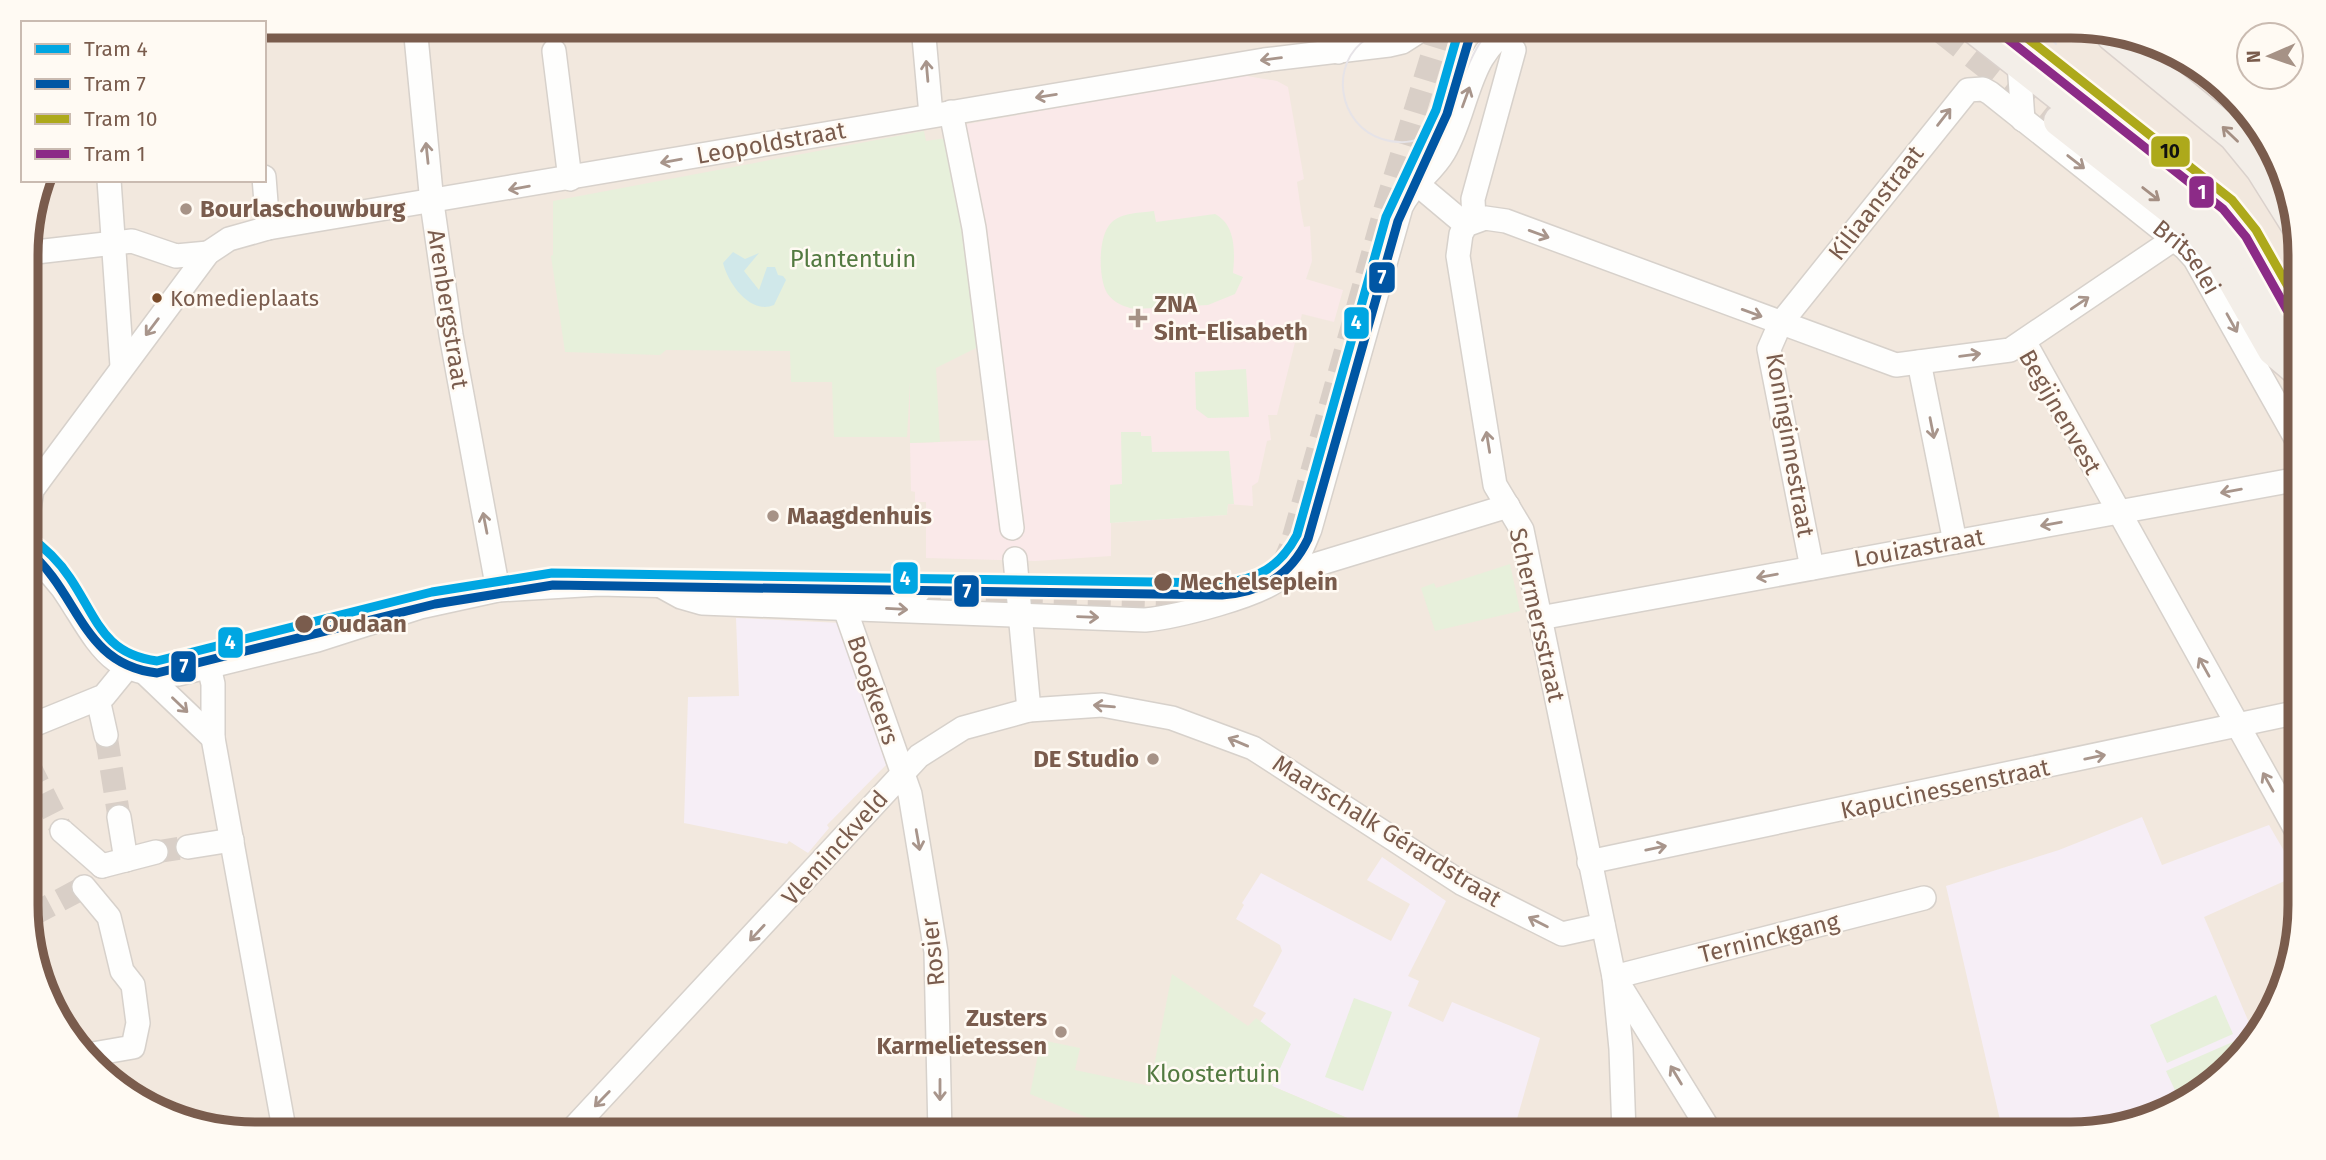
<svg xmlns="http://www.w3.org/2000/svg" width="2326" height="1160" font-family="'Fira Sans',sans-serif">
  <rect width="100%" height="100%" fill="#f9f5f0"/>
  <path fill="#f2e8de" d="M264 26H2071L2172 50 2261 128 2298 226 2300 905 2276 1006 2198 1095 2085 1133 255 1134 154 1110 73 1044 28 935 27 240 43 180H264Z"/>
  <g fill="#f6eef6">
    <path d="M736 618 842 623 886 765 827 825 829 828 808 853 789 841 787 844 684 823 688 697 739 696Z"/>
    <path d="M2142 817 2162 865 2269 825 2298 875 2204 917 2253 1032 2198 1095 2085 1133H2003L1946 886 2059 850Z"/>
    <path d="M1382 857 1446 901 1408 976 1419 981 1408 1006 1443 1022 1452 1002 1540 1038 1513 1133H1355L1359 1123 1272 1086 1290 1044 1260 1022 1266 1013 1253 1006 1282 951 1280 945 1236 919 1244 905 1242 903 1261 873 1391 941 1410 904 1367 880Z"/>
  </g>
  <path fill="#fae9e9" d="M1241 75 1277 81 1288 87 1304 179 1297 182 1301 211 1304 227 1310 226 1312 261 1306 279 1343 290 1334 322 1302 314 1277 415H1268L1271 440 1267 441 1258 482 1252 486 1253 506 1228 504 1227 515 1111 523V556L1035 561 926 558V502H915V492L911 491 910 443 992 440 945 128Z"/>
  <g fill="#e7f0db">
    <path d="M924 131 926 141 947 138 980 346 936 368 940 442 910 443V382L907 437H834L832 382H791L790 351 666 350 660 355 565 352 551 256 553 255V201Z"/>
    <path d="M1154 211 1156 222 1215 214C1236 225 1235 252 1233 273L1243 277 1235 294 1208 305 1135 309C1124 307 1114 303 1107 293 1098 277 1098 236 1111 223 1122 212 1140 213 1154 211Z"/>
    <path d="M1246 369 1249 417 1208 418 1196 409 1195 372Z"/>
    <path d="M1121 432H1141V436H1151L1152 452 1229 451 1234 504H1228L1227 515 1110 523V485L1122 484Z"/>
    <path d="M1510 564 1520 611 1435 631 1421 588 1434 583 1436 588Z"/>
    <path d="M1172 974 1248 1026 1256 1018 1291 1044 1272 1086 1359 1123 1355 1133 1106 1134 1108 1126 1030 1094 1041 1040 1080 1048 1075 1070 1150 1086Z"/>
    <path d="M2216 995 2233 1034 2167 1063 2150 1025Z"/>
    <path d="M1354 998 1392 1012 1363 1091 1325 1077Z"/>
    <path d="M2244 1037 2245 1041 2198 1095 2180 1101 2166 1071Z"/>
  </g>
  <path fill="#d0e8ea" d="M733 252 745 259 759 253 744 271 759 290 767 267H775L778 275 783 276 786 280 774 305C750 315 728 283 723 263Z"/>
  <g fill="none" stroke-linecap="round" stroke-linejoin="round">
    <g stroke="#d9cfc7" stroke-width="23" stroke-dasharray="23 11" stroke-linecap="butt">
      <path d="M1281 569 1291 546 1385 209 1441 26"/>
      <path d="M918 592 1212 602"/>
      <path d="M106 735 119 817"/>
      <path d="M28 763 62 831"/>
      <path d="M156 852 188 847"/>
      <path d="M30 916 79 890"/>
    </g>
    <path stroke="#d9cfc7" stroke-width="30" stroke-dasharray="30 15" stroke-linecap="butt" d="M1939 26 2059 121"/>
    <defs>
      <g id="minor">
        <path d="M415 26 432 203 451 335 498 590"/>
        <path d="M923 26 931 115"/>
        <path d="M1332 26 1338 52"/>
        <path d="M554 51 570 179"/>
        <path d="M2019 63 2023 120"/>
        <path d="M951 112 974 228 1012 528"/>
        <path d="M264 177 268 228"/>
        <path d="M109 180 122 366"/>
        <path d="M1416 183 1466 225"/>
        <path d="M1474 220 1473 199 1514 50"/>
        <path d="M27 253 132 241 176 256 208 253"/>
        <path d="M2024 341 2300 837"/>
        <path d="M1919 362 1955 542"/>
        <path d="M27 521 32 490 43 475 208 253 229 239 268 228 1264 60 1389 45 1402 42 1427 26"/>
        <path d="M27 553C45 567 60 582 71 601 102 650 114 678 178 674L317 640 420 607 498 590 599 584 677 586"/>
        <path d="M1015 559 1029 710"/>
        <path id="s1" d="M1812 568 1769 349 1780 324 1968 90 1983 89 1990 93 2185 248 2195 259 2298 442"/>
        <path d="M1285 574 1508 506"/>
        <path d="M661 586 681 597 702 603 1145 620C1176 617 1261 596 1283 576 1297 563 1303 546 1310 529L1401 207C1412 184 1432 173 1444 152 1469 111 1467 47 1518 26"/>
        <path d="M718 587 918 592"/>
        <path d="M844 606 910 794 936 952 940 1134"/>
        <path d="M1540 618 2299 479"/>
        <path d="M209 667 213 684V738L285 1134"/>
        <path d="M145 673 213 738"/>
        <path d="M98 699 106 735"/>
        <path d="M28 727 104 696 126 669"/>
        <path d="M119 817 126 860"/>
        <path d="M62 831 102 866"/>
        <path d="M188 847 232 840"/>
        <path d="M1589 862 2299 712"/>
        <path d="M102 866 156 852"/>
        <path d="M84 887 109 917 122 971 133 985 138 1023 133 1047 87 1055"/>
        <path d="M28 918 30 916"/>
        <path d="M1614 977 1924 898"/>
        <path d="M1617 981 1711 1133"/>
        <path d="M1624 1133 1621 1049 1614 977 1522 530 1495 485 1458 256 1461 234 1466 225 1485 218 1506 221 1896 365 2010 350 2174 239"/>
        <path d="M568 1134 919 756 963 728 1029 710 1102 705 1172 718 1253 748 1463 884 1562 934 1603 925"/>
      </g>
      <g id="major">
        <path d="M1971 26 2219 221 2237 242 2298 351"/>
        <path d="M2112 36 2234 136 2261 169 2298 228"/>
        <path d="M2059 121 2199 231 2220 257 2273 350 2298 371"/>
      </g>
    </defs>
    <use href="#minor" stroke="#d7d1cb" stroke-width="26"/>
    <use href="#major" stroke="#dad1cc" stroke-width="33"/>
    <use href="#minor" stroke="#fefefd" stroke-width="23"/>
    <use href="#major" stroke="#f3eee8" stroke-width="30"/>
    <g stroke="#e6e3e7" stroke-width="2">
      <path d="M1408 26C1395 29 1380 30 1368 38 1328 63 1338 125 1382 139 1459 162 1454 56 1495 26"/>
      <path d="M2039 26 2056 44"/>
      <path d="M1446 78 1459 46 1478 26"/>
    </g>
    <defs>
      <path id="tram-1" d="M27 535C44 547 59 561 70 578 97 618 103 654 157 661L432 592 552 573 1222 583C1257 580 1280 567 1297 535L1386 217 1436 110 1460 26"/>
      <path id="tram-2" d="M27 550C80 592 80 664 157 673L435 604 553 585 1222 595C1262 592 1290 576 1308 539L1398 221 1447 114 1472 29"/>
      <path id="tram-3" d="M2012 26 2232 200 2256 230 2298 304"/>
      <path id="tram-4" d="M2004 36 2223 209 2246 237 2287 310"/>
    </defs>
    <use href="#tram-1" stroke="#fffaf3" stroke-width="14"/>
    <use href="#tram-2" stroke="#fffaf3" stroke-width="14"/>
    <use href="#tram-3" stroke="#fffaf3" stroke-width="14"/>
    <use href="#tram-4" stroke="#fffaf3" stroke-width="14"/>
    <use href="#tram-1" stroke="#00a6e2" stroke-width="9"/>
    <use href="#tram-2" stroke="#0056a4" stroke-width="9"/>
    <use href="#tram-3" stroke="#ada91b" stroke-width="9"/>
    <use href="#tram-4" stroke="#8c2b87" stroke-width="9"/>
  </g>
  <defs><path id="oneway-shaft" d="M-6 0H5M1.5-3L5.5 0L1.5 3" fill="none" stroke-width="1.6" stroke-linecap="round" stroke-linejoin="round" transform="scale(1.75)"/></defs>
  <g stroke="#a8958b">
    <use href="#oneway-shaft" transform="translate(1271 59) rotate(173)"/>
    <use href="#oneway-shaft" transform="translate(927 71) rotate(-95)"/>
    <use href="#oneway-shaft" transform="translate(1046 96) rotate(171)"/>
    <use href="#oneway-shaft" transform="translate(1466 97) rotate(-70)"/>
    <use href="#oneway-shaft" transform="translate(1944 117) rotate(-52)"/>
    <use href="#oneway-shaft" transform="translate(427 153) rotate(-96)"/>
    <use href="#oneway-shaft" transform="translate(671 161) rotate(170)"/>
    <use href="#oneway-shaft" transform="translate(2076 162) rotate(38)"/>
    <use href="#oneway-shaft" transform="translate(519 188) rotate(170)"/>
    <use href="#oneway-shaft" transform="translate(1539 234) rotate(20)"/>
    <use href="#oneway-shaft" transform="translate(2080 303) rotate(-34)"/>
    <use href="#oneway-shaft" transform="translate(1752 313) rotate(20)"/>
    <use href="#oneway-shaft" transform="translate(2232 323) rotate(61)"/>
    <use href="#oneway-shaft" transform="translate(152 327) rotate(127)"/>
    <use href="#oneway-shaft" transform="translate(1970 355) rotate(-7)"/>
    <use href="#oneway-shaft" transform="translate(1932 428) rotate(79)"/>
    <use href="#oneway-shaft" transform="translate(1488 442) rotate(-99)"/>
    <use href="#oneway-shaft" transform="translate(2231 491) rotate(170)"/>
    <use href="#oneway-shaft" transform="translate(485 523) rotate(-101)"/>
    <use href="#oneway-shaft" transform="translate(2051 524) rotate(170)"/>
    <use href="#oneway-shaft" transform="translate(1767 576) rotate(170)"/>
    <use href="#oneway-shaft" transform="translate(897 609) rotate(3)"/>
    <use href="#oneway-shaft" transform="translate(1088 617) rotate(2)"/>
    <use href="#oneway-shaft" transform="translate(2204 667) rotate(-119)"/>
    <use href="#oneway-shaft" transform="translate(180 705) rotate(44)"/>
    <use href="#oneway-shaft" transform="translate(1104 706) rotate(-175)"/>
    <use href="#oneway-shaft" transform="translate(1238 742) rotate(-157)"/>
    <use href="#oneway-shaft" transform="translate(2095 757) rotate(-12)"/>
    <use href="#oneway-shaft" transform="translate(2268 782) rotate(-119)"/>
    <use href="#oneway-shaft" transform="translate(918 840) rotate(80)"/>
    <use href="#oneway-shaft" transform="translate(1656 848) rotate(-12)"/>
    <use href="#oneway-shaft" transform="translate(1538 922) rotate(-153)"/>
    <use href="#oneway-shaft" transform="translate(757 933) rotate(133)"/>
    <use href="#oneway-shaft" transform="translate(1676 1075) rotate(-121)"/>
    <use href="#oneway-shaft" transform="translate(940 1090) rotate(90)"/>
    <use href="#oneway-shaft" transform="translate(602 1099) rotate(134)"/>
  </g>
  <g stroke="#a48f83">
    <use href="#oneway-shaft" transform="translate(2230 134) rotate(-136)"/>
    <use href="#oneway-shaft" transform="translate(2151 194) rotate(38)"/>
  </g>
  <g fill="#a69286" stroke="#fffaf3" stroke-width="2.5">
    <circle cx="186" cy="209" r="7"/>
    <path d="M1134.5 307.5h7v7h7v7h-7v7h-7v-7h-7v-7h7z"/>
    <circle cx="773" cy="516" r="7"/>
    <circle cx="1153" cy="759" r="7"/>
    <circle cx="1061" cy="1032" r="7"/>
  </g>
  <circle fill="#7a4b2a" stroke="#fffaf3" stroke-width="2.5" cx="157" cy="298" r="6"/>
  <g fill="#7a5c4d" stroke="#fffaf3" stroke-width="2.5">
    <circle cx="1163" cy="582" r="10"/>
    <circle cx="304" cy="624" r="10"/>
  </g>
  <g text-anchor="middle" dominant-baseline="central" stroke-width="5" stroke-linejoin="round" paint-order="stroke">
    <g font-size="22" fill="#7a5c4d" stroke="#fffaf3" text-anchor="start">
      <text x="170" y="298">Komedieplaats</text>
    </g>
    <g font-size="24" fill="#7a5c4d" stroke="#fffaf3">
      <text transform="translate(771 143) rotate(-10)">Leopoldstraat</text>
      <text transform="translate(1876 203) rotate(-52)">Kiliaanstraat</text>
      <text stroke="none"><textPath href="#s1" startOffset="831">Britselei</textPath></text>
      <text transform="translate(448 309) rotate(81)">Arenbergstraat</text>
      <text transform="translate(2060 412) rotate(60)">Begijnenvest</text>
      <text transform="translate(1790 445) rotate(80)">Koninginnestraat</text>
      <text transform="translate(1919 548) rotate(-10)">Louizastraat</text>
      <text transform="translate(1537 615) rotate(77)">Schermersstraat</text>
      <text transform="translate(873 690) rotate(71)">Boogkeers</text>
      <text transform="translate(1945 789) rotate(-12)">Kapucinessenstraat</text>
      <text transform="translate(1387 831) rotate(32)">Maarschalk Gérardstraat</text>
      <text transform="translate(835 848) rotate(-48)">Vleminckveld</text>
      <text transform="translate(1769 938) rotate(-14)">Terninckgang</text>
      <text transform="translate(933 952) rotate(-96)">Rosier</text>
    </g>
    <g font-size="24" font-weight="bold" fill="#7a5c4d" stroke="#fffaf3" text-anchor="start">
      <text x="200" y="209">Bourlaschouwburg</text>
      <text x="1154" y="304">ZNA<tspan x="1154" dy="28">Sint-Elisabeth</tspan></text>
      <text x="787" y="516">Maagdenhuis</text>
      <text x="1139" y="759" text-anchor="end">DE Studio</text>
      <text x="1047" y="1018" text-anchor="end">Zusters<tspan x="1047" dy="28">Karmelietessen</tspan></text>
    </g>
    <g font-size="24" fill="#537a41" stroke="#fffaf3">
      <text x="853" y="259">Plantentuin</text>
      <text x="1213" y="1074">Kloostertuin</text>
    </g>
    <g font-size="24" font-weight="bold" fill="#7a5c4d" stroke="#fffaf3" text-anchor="start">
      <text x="1180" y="582">Mechelseplein</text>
      <text x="322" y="624">Oudaan</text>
    </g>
  </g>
  <path d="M0 0H2326V1160H0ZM255 38H2071A217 217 0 0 1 2288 255V905A217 217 0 0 1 2071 1122H255A217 217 0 0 1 38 905V255A217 217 0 0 1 255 38Z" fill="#fffaf3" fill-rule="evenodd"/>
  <path fill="none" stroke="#7a5c4d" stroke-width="9" d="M255 38H2071A217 217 0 0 1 2288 255V905A217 217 0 0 1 2071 1122H255A217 217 0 0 1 38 905V255A217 217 0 0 1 255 38Z"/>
  <g stroke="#fffaf3" stroke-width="2.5">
    <rect x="2150" y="135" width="41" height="33" rx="7" fill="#ada91b"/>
    <rect x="2188" y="175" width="27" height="34" rx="7" fill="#8c2b87"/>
    <rect x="1368" y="261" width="28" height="33" rx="7" fill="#0056a4"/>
    <rect x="1343" y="306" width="27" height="34" rx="7" fill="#00a6e2"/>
    <rect x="892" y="561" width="27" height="34" rx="7" fill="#00a6e2"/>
    <rect x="953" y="574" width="27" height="34" rx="7" fill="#0056a4"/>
    <rect x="217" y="626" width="27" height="33" rx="7" fill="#00a6e2"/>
    <rect x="170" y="650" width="27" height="33" rx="7" fill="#0056a4"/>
  </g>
  <g font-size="19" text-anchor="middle" font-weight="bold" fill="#fff">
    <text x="2202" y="199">1</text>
    <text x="1382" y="284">7</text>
    <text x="1356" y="329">4</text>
    <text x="905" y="585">4</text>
    <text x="967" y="598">7</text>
    <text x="230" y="649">4</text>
    <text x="184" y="673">7</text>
  </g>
  <g font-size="19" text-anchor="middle" font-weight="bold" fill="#111">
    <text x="2170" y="158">10</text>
  </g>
  <rect x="21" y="21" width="245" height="161" fill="#fffaf3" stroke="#cabbb1" stroke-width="2"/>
  <rect x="35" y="44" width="35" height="10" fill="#00a6e2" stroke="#cabbb1" stroke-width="2"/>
  <text x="84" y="56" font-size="21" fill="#7a5c4d">Tram 4</text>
  <rect x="35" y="79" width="35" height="10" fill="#0056a4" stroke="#cabbb1" stroke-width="2"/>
  <text x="84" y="91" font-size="21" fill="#7a5c4d">Tram 7</text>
  <rect x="35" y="114" width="35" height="10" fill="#ada91b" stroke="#cabbb1" stroke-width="2"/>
  <text x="84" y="126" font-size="21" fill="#7a5c4d">Tram 10</text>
  <rect x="35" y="149" width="35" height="10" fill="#8c2b87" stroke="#cabbb1" stroke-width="2"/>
  <text x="84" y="161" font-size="21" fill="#7a5c4d">Tram 1</text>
  <g transform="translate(2270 56) rotate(268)"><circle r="33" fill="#fffaf3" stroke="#cabbb1" stroke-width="2"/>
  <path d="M0-5L12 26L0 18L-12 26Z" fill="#a69286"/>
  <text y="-10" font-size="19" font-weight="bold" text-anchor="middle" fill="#7a5c4d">N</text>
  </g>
</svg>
